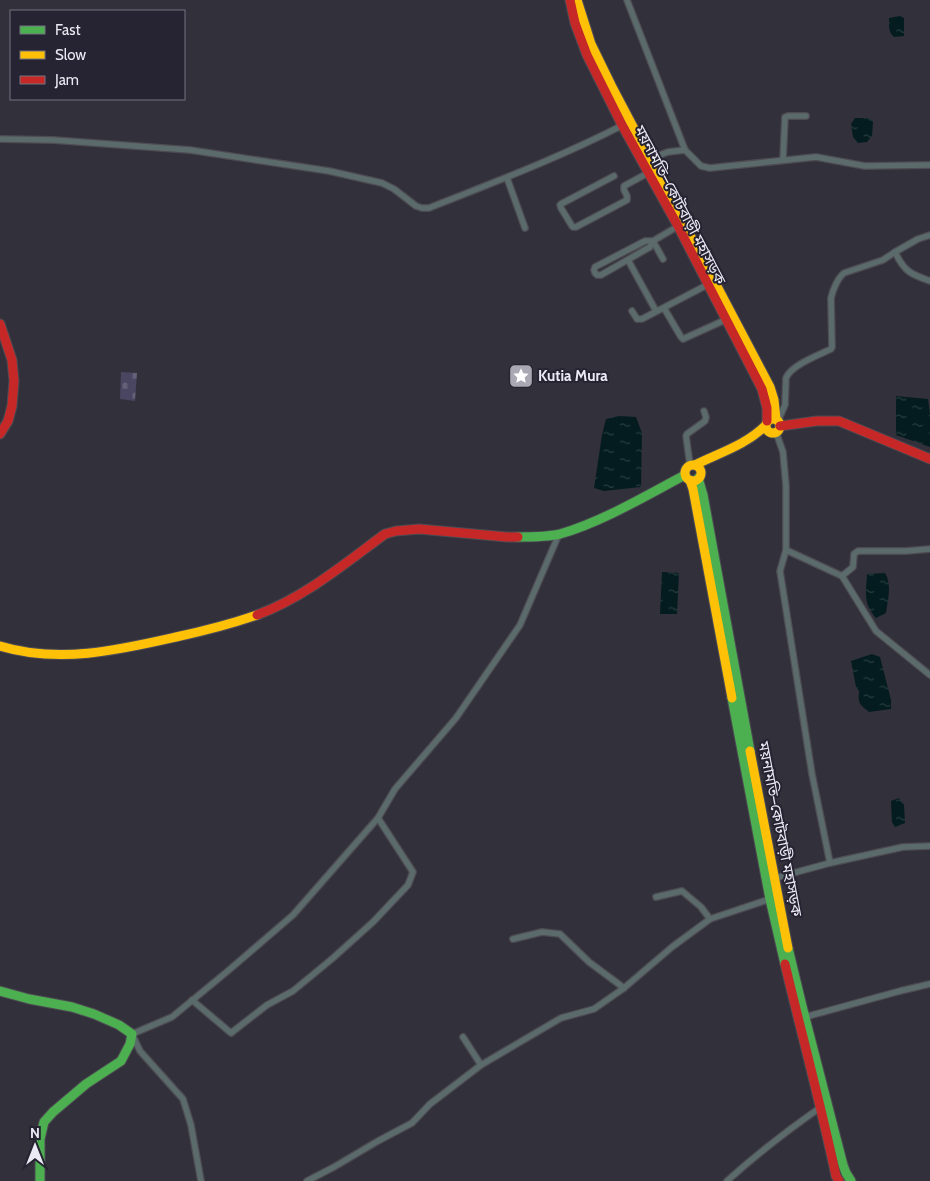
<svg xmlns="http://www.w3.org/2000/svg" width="930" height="1181" font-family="Cabin,'Noto Sans Bengali',sans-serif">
  <defs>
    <pattern id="cemetery-stones" width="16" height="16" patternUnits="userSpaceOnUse" patternTransform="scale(1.25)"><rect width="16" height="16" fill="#4a4561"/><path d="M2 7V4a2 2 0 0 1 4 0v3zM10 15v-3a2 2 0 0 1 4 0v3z" fill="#646078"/></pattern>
    <pattern id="water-ripples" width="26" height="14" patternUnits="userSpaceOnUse" patternTransform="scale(1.25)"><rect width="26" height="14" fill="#041c1f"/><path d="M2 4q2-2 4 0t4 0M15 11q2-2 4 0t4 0" fill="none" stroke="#293d40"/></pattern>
  </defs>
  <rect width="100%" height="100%" fill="#32303a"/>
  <path fill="url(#cemetery-stones)" d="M121 372 137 373 135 401 120 399Z"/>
  <g fill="url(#water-ripples)">
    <path d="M900 16 904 18V36L894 37C888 32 889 26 889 18Z"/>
    <path d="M855 118H869L873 122 872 136 867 142 858 143 853 137 851 124Z"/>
    <path d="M896 396 928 399 930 415V447L896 435Z"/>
    <path d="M619 416 636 417 642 433 641 487 604 491 594 488 602 435 606 419Z"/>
    <path d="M662 572 679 573 677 614H660Z"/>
    <path d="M885 573C892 584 888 600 886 613L876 618C863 603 866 593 867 574Z"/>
    <path d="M872 654 880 657 891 700V709L869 712C859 704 858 703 859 691L856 687 851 661Z"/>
    <path d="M899 798 904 805 905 823 895 827 892 822 891 801Z"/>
  </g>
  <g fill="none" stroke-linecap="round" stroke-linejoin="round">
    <defs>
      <g id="street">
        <path d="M627 0 685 150 701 166 710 168 816 157 865 166 930 165"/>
        <path d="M0 139 53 140 190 150 329 171 382 183 394 189 416 206 422 208H429C495 182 561 157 625 124"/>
        <path d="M649 159 668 152 685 150"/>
        <path d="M783 160 785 117 788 116H806"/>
        <path d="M614 176 561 204 560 205 561 208 572 226 573 227H576L627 200V196L624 190V186L648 173"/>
        <path d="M507 178 525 228"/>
        <path d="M653 241 650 247 601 275H597L595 273 594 270 595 267 645 241H653L680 225"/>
        <path d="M653 241 663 259"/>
        <path d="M895 252C904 271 910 274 930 281"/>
        <path d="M628 260 656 311"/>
        <path d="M664 308 681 337 683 339 725 320"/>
        <path d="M632 311 637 319H642L707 285"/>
        <path d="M778 421 785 405 786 378C791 365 819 355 831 349L832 347 831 298C833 289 838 278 844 273L883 260 895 252 918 239 930 235"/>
        <path d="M776 432 783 452 786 486V550L842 576 876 631 930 675"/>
        <path d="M690 465 686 436 687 434 705 421 706 417 704 411"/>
        <path d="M842 576 853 567 854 554 858 551H906L930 549"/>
        <path d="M830 863 903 847 930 846"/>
        <path d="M775 878 830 863 812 774 780 571 786 550"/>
        <path d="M656 897 682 891 701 907 710 919"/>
        <path d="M513 939 542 932 560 934 589 962 624 988"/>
        <path d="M192 1000 231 1033 267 1005 293 991 333 958 373 922 408 885 413 872 378 818"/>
        <path d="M805 1017 900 991 930 984"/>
        <path d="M463 1037 481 1065"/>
        <path d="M201 1181 191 1125 183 1099 140 1051 132 1034 172 1017 229 970 293 915 378 818 395 789 456 718 520 625 559 534"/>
        <path d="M307 1181 334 1167 378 1141 412 1123 430 1104 481 1065 561 1018 594 1009 624 988 672 947 710 919 773 898"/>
        <path d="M727 1181C757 1154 788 1130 821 1107"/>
      </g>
      <g id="fast">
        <path d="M698 478 703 495 750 751"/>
        <path d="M518 537C532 537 547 537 560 534 602 522 647 495 685 475"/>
        <path d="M732 698 770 899 785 964"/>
        <path d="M788 948 802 1006 843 1165 846 1173 851 1181"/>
        <path d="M0 991 29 999 72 1007 94 1014 119 1025 132 1034 130 1044 121 1061 86 1084 53 1112 44 1122 40 1139V1181"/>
      </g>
      <g id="slow">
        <path d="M577 0 591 44 611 85 770 387 774 400 776 419"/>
        <circle cx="773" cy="426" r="7"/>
        <path d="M695 465C719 453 746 445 765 426"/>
        <circle cx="693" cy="473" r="8"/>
        <path d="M690 480 693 489 732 698"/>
        <path d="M0 646C59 664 119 650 176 637 204 631 231 624 257 615"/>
        <path d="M750 751 788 948"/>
      </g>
      <g id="jam">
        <path d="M570 0 575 23 587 55 622 125 678 226 762 389 767 408V421"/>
        <path d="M0 324 12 360 14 381 12 406 8 421 0 434"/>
        <path d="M780 426 817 421H839L930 459"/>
        <path d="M257 615C305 597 344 564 385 534L396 531 419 529 507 537H518"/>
        <path d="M785 964C802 1035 821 1105 836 1176L839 1181"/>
      </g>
    </defs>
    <use href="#street" stroke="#4d4b53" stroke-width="8"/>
    <use href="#fast" stroke="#4d4b53" stroke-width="11"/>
    <use href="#slow" stroke="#4d4b53" stroke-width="11"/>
    <use href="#jam" stroke="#4d4b53" stroke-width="11"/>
    <use href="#street" stroke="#5b6a6a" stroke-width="5.5"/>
    <use href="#fast" stroke="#4caf50" stroke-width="9"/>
    <use href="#slow" stroke="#ffc107" stroke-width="9"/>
    <use href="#jam" stroke="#c62828" stroke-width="9"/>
  </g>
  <defs>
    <symbol id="sight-square" viewBox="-11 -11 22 22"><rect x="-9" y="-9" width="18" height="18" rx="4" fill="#aaa9b3" stroke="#262332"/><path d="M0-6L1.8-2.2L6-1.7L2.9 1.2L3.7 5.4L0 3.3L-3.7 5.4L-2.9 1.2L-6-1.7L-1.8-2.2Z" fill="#fff"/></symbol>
  </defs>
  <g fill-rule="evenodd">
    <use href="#sight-square" x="507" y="362" width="28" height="28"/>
  </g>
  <g text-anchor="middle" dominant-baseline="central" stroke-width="4" stroke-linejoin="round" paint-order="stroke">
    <g font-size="15" fill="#ebeaf4" stroke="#262332">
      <text transform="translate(680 205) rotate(62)">ময়নামতি–কোটবাড়ী মহাসড়ক</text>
      <text transform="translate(780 829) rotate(79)">ময়নামতি–কোটবাড়ী মহাসড়ক</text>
    </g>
    <g font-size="15" font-weight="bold" fill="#ebeaf4" stroke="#262332" text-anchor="start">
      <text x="538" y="376">Kutia Mura</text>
    </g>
  </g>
  <rect x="10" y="10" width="175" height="90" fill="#262332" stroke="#757380"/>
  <rect x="20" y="26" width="25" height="8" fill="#4caf50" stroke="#757380"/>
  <text x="55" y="35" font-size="15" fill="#ebeaf4">Fast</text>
  <rect x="20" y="51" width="25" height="8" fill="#ffc107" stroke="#757380"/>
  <text x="55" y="60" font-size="15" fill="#ebeaf4">Slow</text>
  <rect x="20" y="76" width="25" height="8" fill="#c62828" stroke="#757380"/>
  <text x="55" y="85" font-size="15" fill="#ebeaf4">Jam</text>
  <g transform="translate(35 1146)" stroke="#262332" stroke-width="4" paint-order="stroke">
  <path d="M0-4L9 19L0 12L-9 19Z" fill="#ebeaf4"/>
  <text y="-8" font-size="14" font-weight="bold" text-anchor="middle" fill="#ebeaf4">N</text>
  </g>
</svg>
